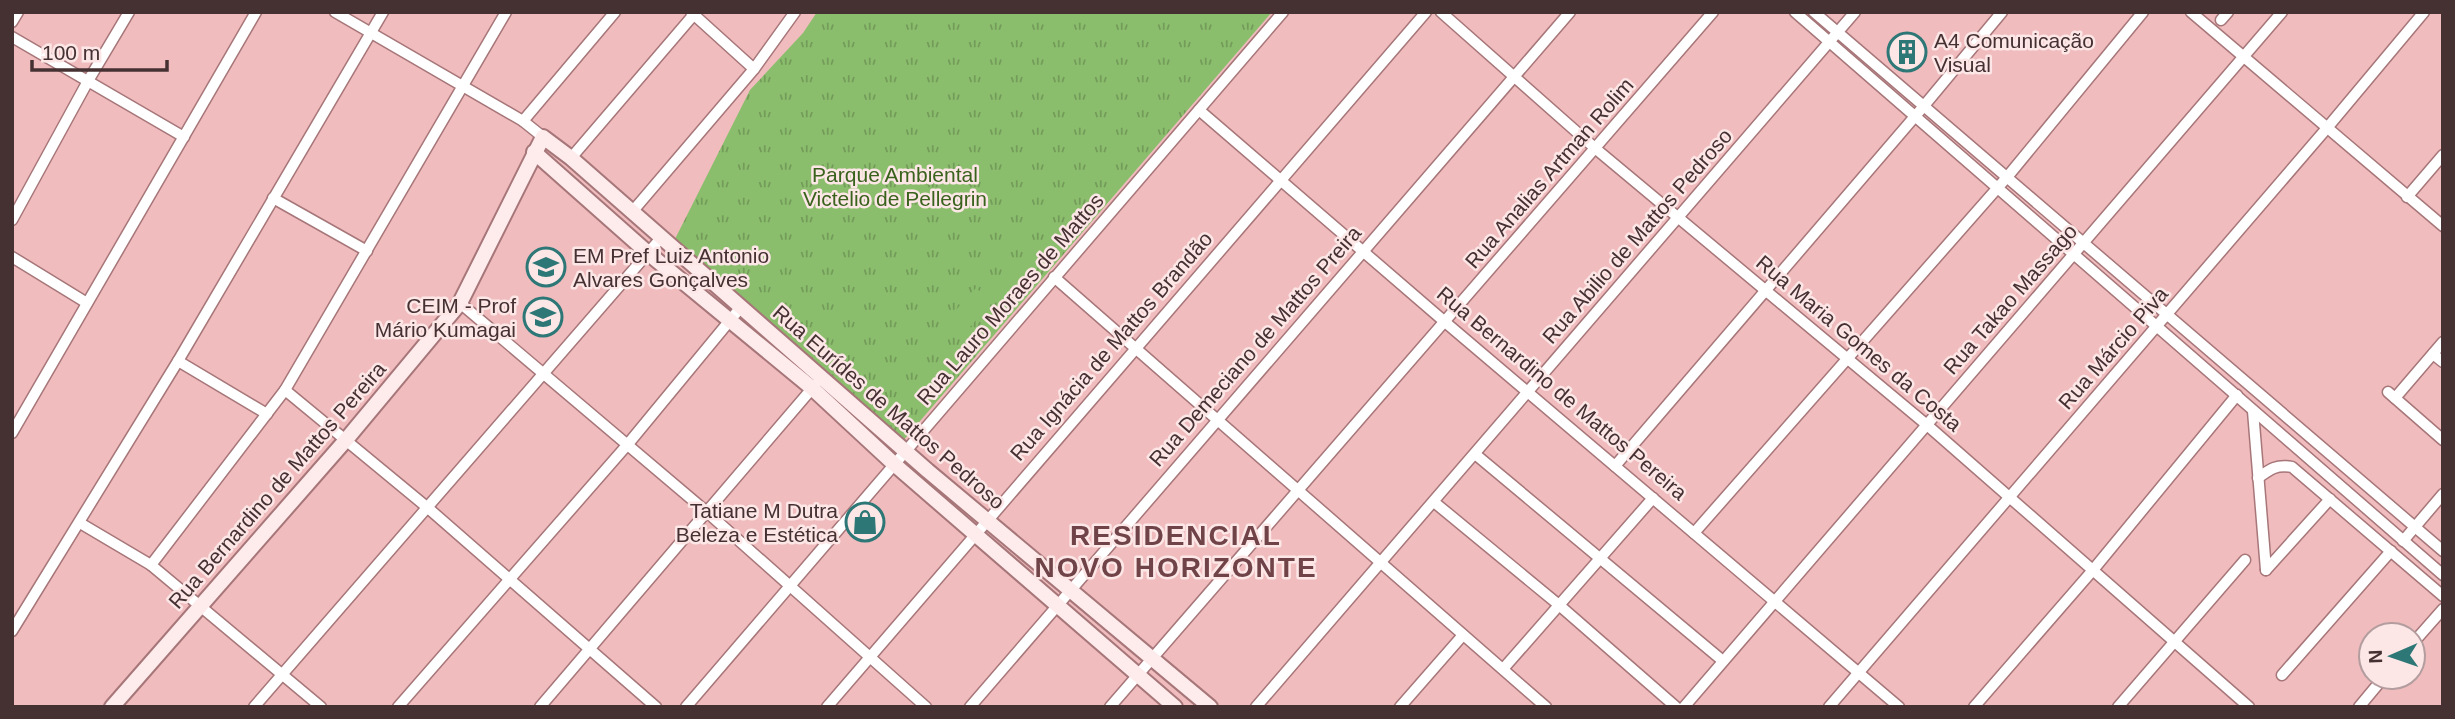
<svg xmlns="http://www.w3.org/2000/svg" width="2455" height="719" font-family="Arial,sans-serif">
  <defs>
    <pattern id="grass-tufts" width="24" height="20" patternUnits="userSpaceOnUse" patternTransform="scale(1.75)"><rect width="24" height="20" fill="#8abe6c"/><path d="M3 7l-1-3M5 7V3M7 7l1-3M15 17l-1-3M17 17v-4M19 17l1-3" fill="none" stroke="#739b59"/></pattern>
  </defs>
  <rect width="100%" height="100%" fill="#f0bcbe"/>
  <path fill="url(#grass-tufts)" d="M817 12H1272L902 442 675 239 750 90 803 33Z"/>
  <path fill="#8abe6c" d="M976 288 992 302 970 327 954 312Z"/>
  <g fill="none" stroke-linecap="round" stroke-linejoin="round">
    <defs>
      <g id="street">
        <path d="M335 12 523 121 543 137"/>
        <path d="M691 12 754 69"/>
        <path d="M1441 12 1596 149 1927 425 2249 707"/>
        <path d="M1795 12 2443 575"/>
        <path d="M1814 12 2443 551"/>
        <path d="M2191 12 2443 226"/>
        <path d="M2221 20 2228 12"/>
        <path d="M12 22 18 12"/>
        <path d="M12 37 184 137"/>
        <path d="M1199 110 1445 322 1899 707"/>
        <path d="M523 121 615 12"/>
        <path d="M571 158 696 12"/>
        <path d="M2407 197 2443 155"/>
        <path d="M273 198 367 251"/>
        <path d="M632 212 754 69 795 12"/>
        <path d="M12 220 88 81 129 12"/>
        <path d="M12 257 87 303"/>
        <path d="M1054 277 1546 707"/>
        <path d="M460 303 708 513 926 707"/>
        <path d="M2433 354 2443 362"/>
        <path d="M178 361 267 414"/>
        <path d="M285 390 428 508 656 707"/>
        <path d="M2388 392 2443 440"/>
        <path d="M2395 398 2443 342"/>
        <path d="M2253 411 2266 570"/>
        <path d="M12 433 256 12"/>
        <path d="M1475 454 1723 661"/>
        <path d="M1615 466 1923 107 2002 12"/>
        <path d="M2258 478C2270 469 2277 464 2292 467L2443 596"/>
        <path d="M1434 502 1559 605 1676 707"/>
        <path d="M80 523 151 565 321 707"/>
        <path d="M1694 533 2008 176 2143 12"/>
        <path d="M2403 541 2443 494"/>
        <path d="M151 565 285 390 506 12"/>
        <path d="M2266 570 2330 499"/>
        <path d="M12 631 178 361 383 12"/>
        <path d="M2413 643 2443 609"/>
        <path d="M1503 669 1653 498"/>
        <path d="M2282 675 2391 551"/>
        <path d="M254 707 661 238"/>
        <path d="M398 707 628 444 741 307"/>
        <path d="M540 707 815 385"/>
        <path d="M686 707 1283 12"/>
        <path d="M827 707 1426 12"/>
        <path d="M970 707 1570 12"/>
        <path d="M1110 707 1713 12"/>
        <path d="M1256 707 1855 12"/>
        <path d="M1400 707 1463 635"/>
        <path d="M1684 707 2282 12"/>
        <path d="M1829 707 2327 128 2424 12"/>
        <path d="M1974 707 2093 570 2237 395"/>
        <path d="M2118 707 2245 560"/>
        <path d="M2359 707 2384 677"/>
      </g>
      <g id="secondary">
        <path d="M534 152 648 253 812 388 894 464 1175 707"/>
        <path d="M112 707 345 441 460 303 543 137 571 158 928 471 1210 707"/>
      </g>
    </defs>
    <use href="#street" stroke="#a67679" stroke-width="13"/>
    <use href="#secondary" stroke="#a67679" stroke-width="18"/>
    <use href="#street" stroke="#fff" stroke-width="10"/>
    <use href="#secondary" stroke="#feebec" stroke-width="14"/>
  </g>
  <defs>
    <symbol id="building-ring" viewBox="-11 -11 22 22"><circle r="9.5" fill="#fce6e6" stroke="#2e7777" stroke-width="1.5"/><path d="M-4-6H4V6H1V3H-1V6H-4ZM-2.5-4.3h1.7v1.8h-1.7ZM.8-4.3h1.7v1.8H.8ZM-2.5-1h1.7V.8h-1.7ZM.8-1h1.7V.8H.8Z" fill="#2e7777"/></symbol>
    <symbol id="school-ring" viewBox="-11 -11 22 22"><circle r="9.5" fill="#fce6e6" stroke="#2e7777" stroke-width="1.5"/><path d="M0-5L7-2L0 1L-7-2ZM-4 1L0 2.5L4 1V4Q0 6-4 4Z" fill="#2e7777"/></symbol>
    <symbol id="shop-ring" viewBox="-11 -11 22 22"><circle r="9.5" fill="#fce6e6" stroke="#2e7777" stroke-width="1.5"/><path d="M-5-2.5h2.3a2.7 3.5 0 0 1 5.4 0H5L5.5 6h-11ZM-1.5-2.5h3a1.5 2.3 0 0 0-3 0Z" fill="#2e7777"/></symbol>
  </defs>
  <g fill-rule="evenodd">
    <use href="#building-ring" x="1885" y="30" width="44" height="44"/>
    <use href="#school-ring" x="524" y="245" width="44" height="44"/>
    <use href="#school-ring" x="521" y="295" width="44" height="44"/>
    <use href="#shop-ring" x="843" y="500" width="44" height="44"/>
  </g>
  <g text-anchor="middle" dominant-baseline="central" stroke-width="5" stroke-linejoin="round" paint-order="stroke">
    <g font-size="21" fill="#453032" stroke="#fce6e6" text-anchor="start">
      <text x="1934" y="40">A4 Comunicação<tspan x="1934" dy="24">Visual</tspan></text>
      <text x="573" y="255">EM Pref Luiz Antonio<tspan x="573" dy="24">Alvares Gonçalves</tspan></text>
      <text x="516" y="305" text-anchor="end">CEIM - Prof<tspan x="516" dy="24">Mário Kumagai</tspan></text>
      <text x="838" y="510" text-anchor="end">Tatiane M Dutra<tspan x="838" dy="24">Beleza e Estética</tspan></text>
    </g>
    <g font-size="21" fill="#453032" stroke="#fce6e6">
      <text transform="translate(1549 173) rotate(-49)">Rua Analias Artman Rolim</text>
      <text transform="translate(1637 236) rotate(-49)">Rua Abilio de Mattos Pedroso</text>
      <text transform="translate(1010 299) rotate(-49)">Rua Lauro Moraes de Mattos</text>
      <text transform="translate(2010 299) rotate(-49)">Rua Takao Massago</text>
      <text transform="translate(1859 343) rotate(40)">Rua Maria Gomes da Costa</text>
      <text transform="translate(1111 346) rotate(-49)">Rua Ignácia de Mattos Brandão</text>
      <text transform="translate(1255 346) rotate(-49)">Rua Demeciano de Mattos Preira</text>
      <text transform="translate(2113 348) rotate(-49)">Rua Márcio Piva</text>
      <text transform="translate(1562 393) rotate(40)">Rua Bernardino de Mattos Pereira</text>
      <text transform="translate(889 407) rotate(41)">Rua Eurídes de Mattos Pedroso</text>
      <text transform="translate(277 485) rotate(-49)">Rua Bernardino de Mattos Pereira</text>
    </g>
    <g font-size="21" fill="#39621d" stroke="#fce6e6">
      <text x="895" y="174">Parque Ambiental<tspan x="895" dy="24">Victelio de Pellegrin</tspan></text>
    </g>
    <g font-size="28" font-weight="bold" letter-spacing="2" fill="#6f4347" stroke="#fce6e6">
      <text x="1176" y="535">RESIDENCIAL<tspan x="1176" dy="32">NOVO HORIZONTE</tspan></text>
    </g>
  </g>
  <rect width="2455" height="719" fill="none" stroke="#453032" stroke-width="28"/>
  <g transform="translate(2392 656) rotate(268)"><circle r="33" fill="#fce6e6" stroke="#b39d9e" stroke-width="2"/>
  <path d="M0-5L12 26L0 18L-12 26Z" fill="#2e7777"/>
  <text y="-10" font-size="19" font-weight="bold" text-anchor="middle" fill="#453032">N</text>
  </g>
  <path d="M32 60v10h135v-10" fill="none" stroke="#453032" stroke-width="3.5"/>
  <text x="42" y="60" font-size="21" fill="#453032" stroke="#fce6e6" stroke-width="5" paint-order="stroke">100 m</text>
</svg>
